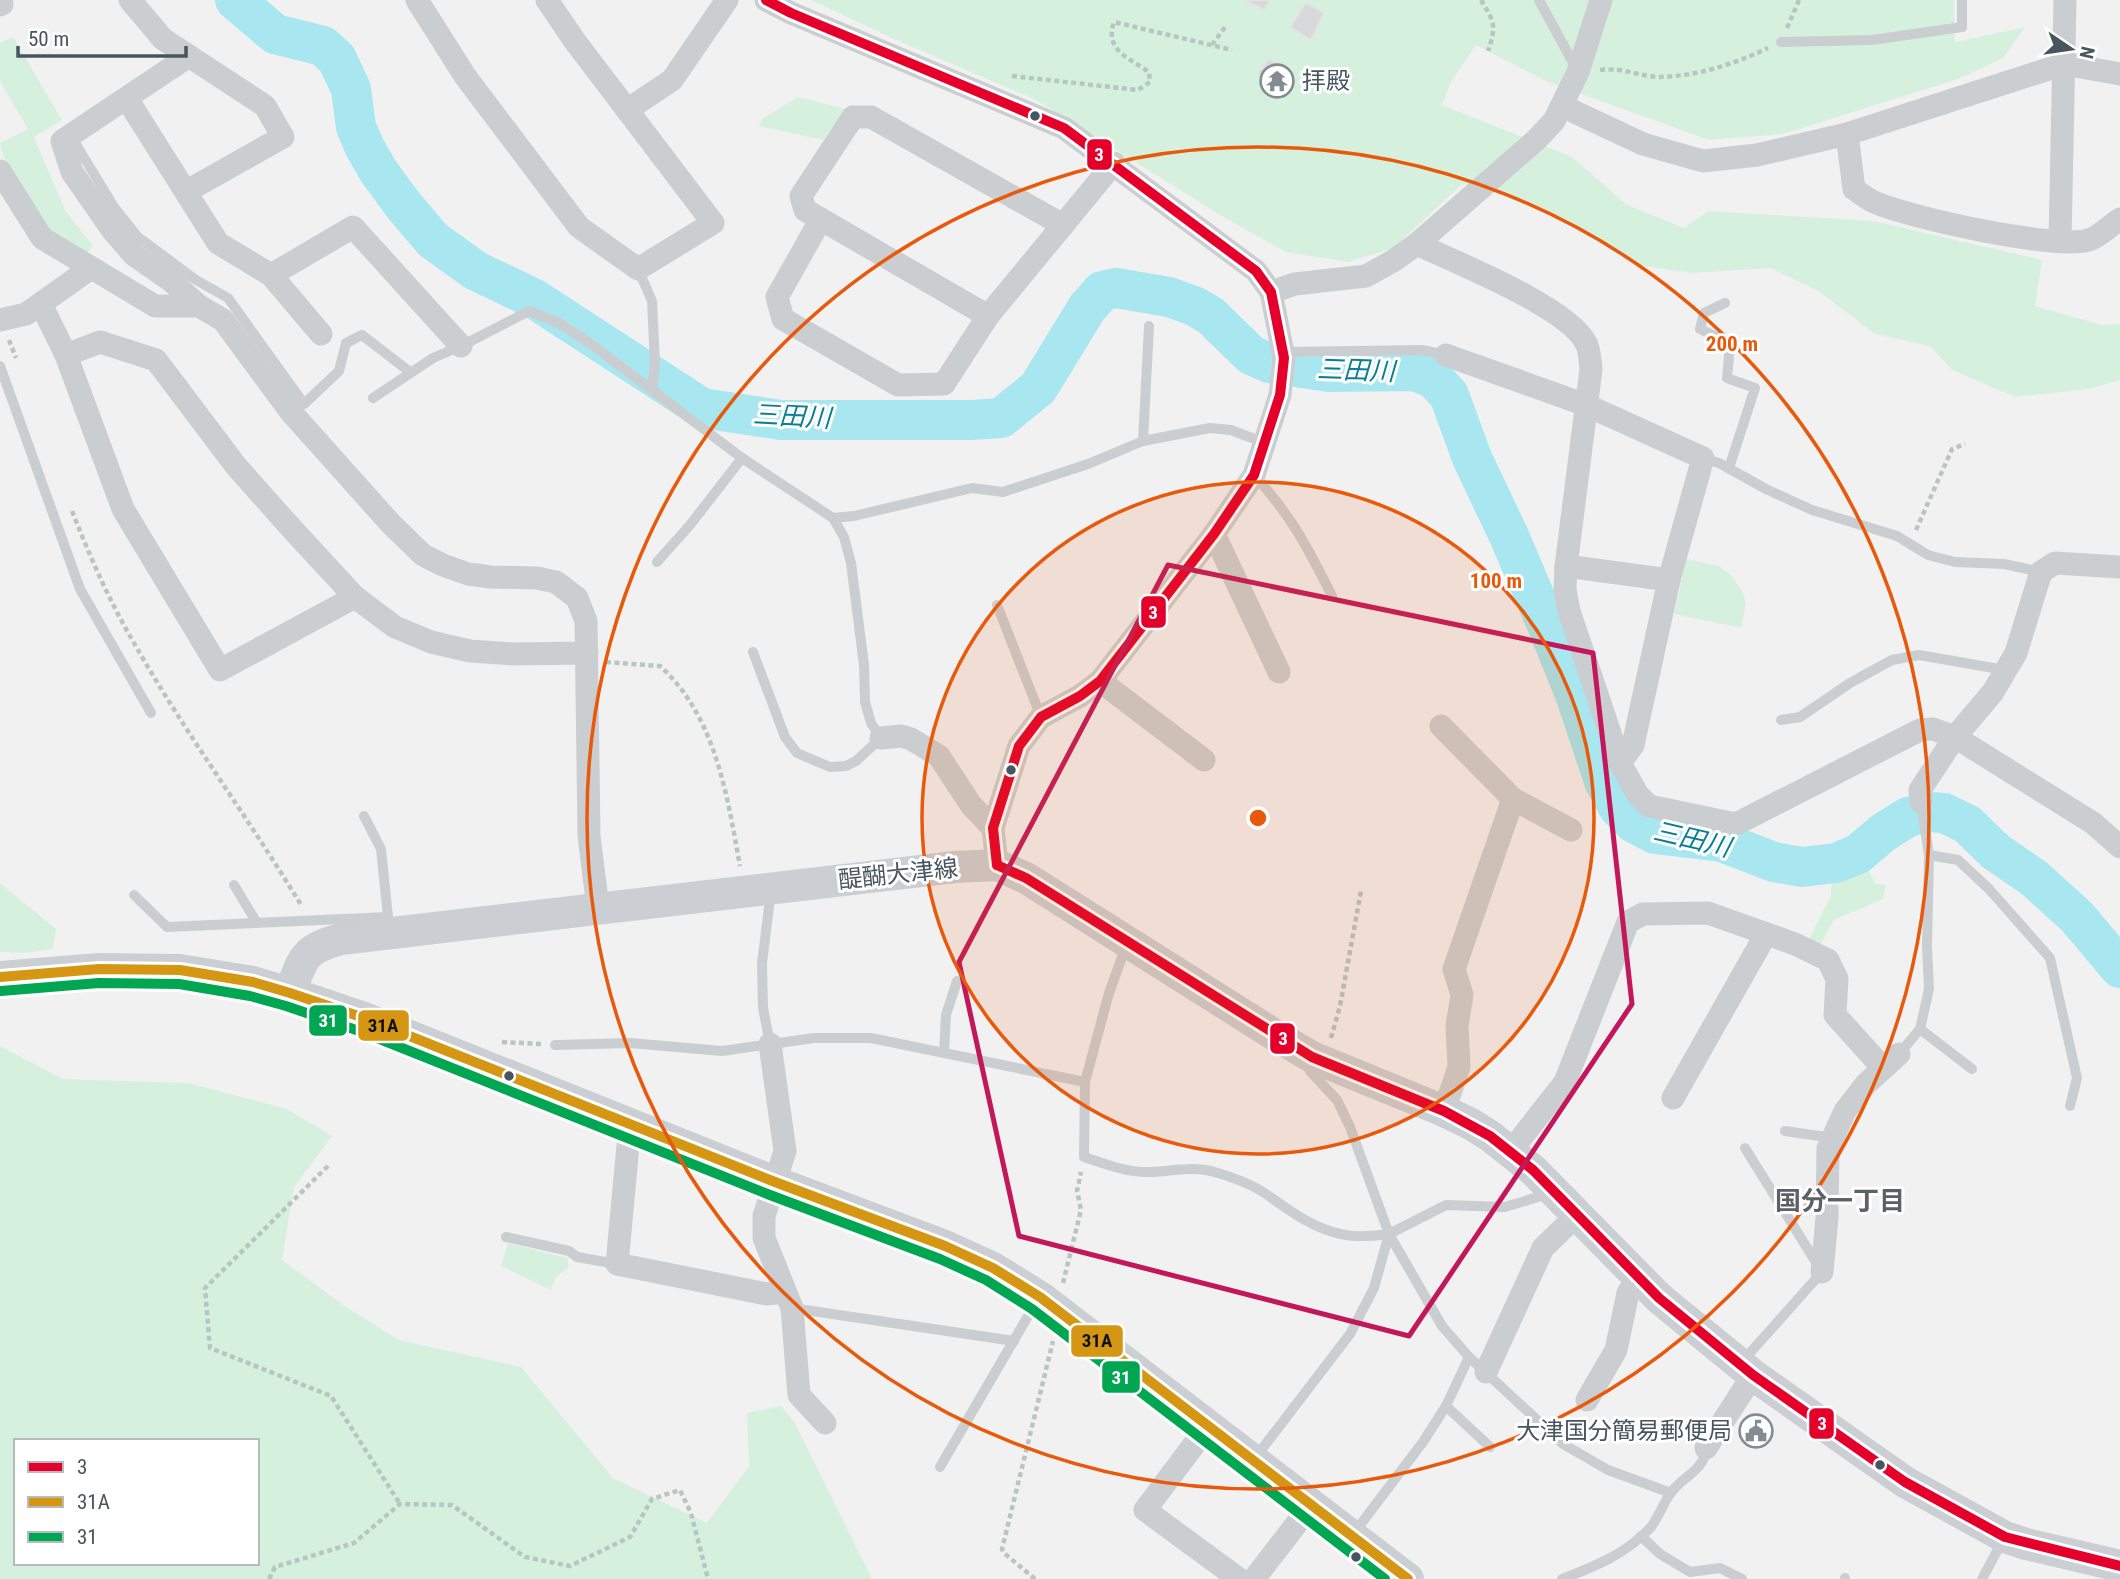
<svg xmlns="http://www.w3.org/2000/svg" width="2120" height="1579" font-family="'Roboto Condensed','Noto Sans JP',sans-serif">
  <rect width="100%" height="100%" fill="#f2f1f1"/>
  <g fill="#d5f1de" fill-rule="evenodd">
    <path d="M811 0H1954L1955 42 2025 27 2003 58 1958 79 1783 134 1709 140 1548 82 1476 45 1451 82 1442 105 1572 157 1627 205 1684 228 1708 211 1874 221 2042 260 2035 306 2102 325 2120 324V380L2088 389 2015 397 1952 370 1930 346 1875 334 1820 292 1771 268 1692 273 1642 266 1563 218 1498 191 1462 184 1394 248 1348 262 1286 252 1225 218 1036 100 894 39Z"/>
    <path d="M13 37 62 120 34 137 65 210 93 246 87 253C76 247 63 241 54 233 39 220 0 161 0 143L28 129 0 81V43Z"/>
    <path d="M798 97 846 109 823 140 759 126 762 119Z"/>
    <path d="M1686 559 1719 566 1732 576 1742 591 1746 604 1741 628 1674 614Z"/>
    <path d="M1866 864 1875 884 1886 885 1883 899 1834 920 1819 947 1808 941 1831 895 1832 870Z"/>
    <path d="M0 883 56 929 53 949 23 953 0 952Z"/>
    <path d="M0 1046 63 1079 188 1083 287 1109 332 1136 294 1187 282 1260 346 1307 399 1340 521 1367 613 1478 707 1523 749 1466 747 1413 781 1406 795 1423 872 1579H0ZM16 1441H257V1563H16Z"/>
    <path d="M508 1243 567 1258 569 1267 556 1277 551 1290 501 1266Z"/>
  </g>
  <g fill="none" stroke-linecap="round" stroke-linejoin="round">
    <path stroke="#a8e6f0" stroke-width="40" d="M235 0 275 34 323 46 337 59 351 89 356 127 365 148 379 172 404 206 433 240 476 271 533 298 702 408 781 420H971L1001 418 1038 388 1087 308 1102 291 1116 288 1169 297 1194 306 1211 316 1251 355 1269 363 1329 372 1414 371 1433 378 1449 395 1472 458 1509 536 1549 630 1576 697 1604 781 1618 807 1634 823 1655 834 1722 842 1774 862 1802 867 1836 863 1858 854 1884 832 1908 817 1930 812 1944 813 1967 824 1996 852 2034 878 2077 917 2120 968"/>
  </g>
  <g fill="#d8d9da" stroke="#e3e3e4" stroke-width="2">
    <path d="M1245 0H1270L1264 10Z"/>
    <path d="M1306 3 1324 13 1311 40 1290 27Z"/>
    <path d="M1269 59 1290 72 1280 89 1258 73Z"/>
  </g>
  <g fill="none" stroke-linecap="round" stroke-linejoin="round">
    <g stroke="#b8c6c1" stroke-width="4.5" stroke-dasharray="5 3.5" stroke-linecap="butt">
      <path d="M1481 0C1494 22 1497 25 1488 51"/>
      <path d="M1787 28 1799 0"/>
      <path d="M1212 45 1225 27"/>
      <path d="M1600 70C1625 67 1639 77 1660 77 1698 76 1734 64 1768 48"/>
      <path d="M1012 76 1138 90 1150 82 1149 72C1129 58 1104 50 1114 22L1232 50"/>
      <path d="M9 340 16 358"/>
      <path d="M72 511C89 554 107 596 130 636 182 729 246 814 301 905"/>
      <path d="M1916 530 1952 449 1965 444"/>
      <path d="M606 662 660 666C716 717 727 795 740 866"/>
      <path d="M1331 1038 1340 1006 1361 891"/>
      <path d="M502 1042 542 1044"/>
      <path d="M328 1166 205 1288 210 1348 331 1396 400 1504"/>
      <path d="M1063 1283 1081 1210 1077 1191 1081 1172"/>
      <path d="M269 1579 275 1567 354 1543 400 1504 452 1505 525 1557 570 1566 630 1537 652 1499 680 1490 691 1513 708 1579"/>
      <path d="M1035 1579 1004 1553 1002 1549 1053 1341"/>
    </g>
    <g stroke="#cbced0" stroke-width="10">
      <path d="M1539 0 1576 68"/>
      <path d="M1781 42 1872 40 1962 27V0"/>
      <path d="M71 136 114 207 138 237 196 280 228 298 304 404 339 371 346 343 362 335 410 372"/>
      <path d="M638 269 652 301 655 364 652 389"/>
      <path d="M1725 303 1704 313 1700 329 1725 341 1729 356 1727 378 1755 388 1729 468"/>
      <path d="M1283 352 1422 350 1446 355"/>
      <path d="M0 366 80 589 151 713"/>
      <path d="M373 398 433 358 461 346 529 311 559 323 591 344 742 458 833 518 844 537 851 563 864 665 865 702 871 723 881 738 856 761 846 766 830 767 797 753 785 737 753 652"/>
      <path d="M1143 441 1149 326"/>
      <path d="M1703 458 1719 463 1766 489 1812 510 1897 536 1928 555 1955 562 2004 564 2041 572"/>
      <path d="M1254 475C1291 515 1308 548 1332 596"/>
      <path d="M833 518 854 516 972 488 1003 492 1088 464 1143 441 1210 428 1231 430 1265 443"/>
      <path d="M657 562 690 525 742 458"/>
      <path d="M997 605 1041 717"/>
      <path d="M1781 720 1800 717 1850 683 1892 660 1919 655 2005 670"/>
      <path d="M364 816 381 849 388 917"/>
      <path d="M1929 855 1958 860 1989 889 2050 958 2077 1078 2070 1106"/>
      <path d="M234 885 257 923"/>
      <path d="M134 895 167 927 388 917 390 929"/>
      <path d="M1126 946 1109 993 1085 1082 1084 1157C1105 1164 1125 1172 1147 1172 1169 1172 1189 1166 1211 1171 1229 1176 1250 1183 1266 1194 1289 1210 1312 1228 1341 1234 1356 1238 1374 1236 1389 1234"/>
      <path d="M1920 1029 1972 1069"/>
      <path d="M770 1044 763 1008 762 963 771 891"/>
      <path d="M555 1045 630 1043 722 1051 814 1038H871L1085 1082"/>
      <path d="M944 1053 946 1015 957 981"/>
      <path d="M1899 1054 1920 1029 1929 989 1927 947 1929 855 1921 802"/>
      <path d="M1311 1063 1310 1071 1337 1100 1350 1127 1389 1234 1442 1326 1469 1357 1563 1444 1608 1470 1671 1493"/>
      <path d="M1785 1131 1833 1138"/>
      <path d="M506 1237 569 1251 577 1257 617 1264"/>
      <path d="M792 1308 1014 1341"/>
      <path d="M1469 1357 1446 1406 1490 1447"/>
      <path d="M1741 1363 1822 1272 1745 1148"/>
      <path d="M1255 1458 1350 1334 1374 1288 1389 1234 1446 1205 1505 1207 1551 1193"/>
      <path d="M940 1467 1038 1299"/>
      <path d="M1354 1533 1423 1442 1446 1406"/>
      <path d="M1641 1536 1660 1554 1690 1572 1720 1568 1742 1579"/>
      <path d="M1562 1579C1594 1567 1628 1553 1651 1527 1659 1516 1663 1504 1670 1494 1681 1477 1705 1471 1706 1448"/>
      <path d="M1845 1579V1578"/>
      <path d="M1982 1579 2004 1538"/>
    </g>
    <g stroke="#cbced0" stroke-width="23">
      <path d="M130 0 163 39 265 106 283 137 187 191"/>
      <path d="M417 0 465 76 579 227 638 269 713 223 574 40 547 0"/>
      <path d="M766 0 791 13 1064 128 1256 271 1271 292 1284 358 1280 395 1254 475 1214 534 1100 681 1080 696 1041 717 1019 746 993 828 997 865"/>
      <path d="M0 5 2 4"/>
      <path d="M189 56 62 141 72 172 113 231 134 255 170 280 199 306"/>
      <path d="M127 99 218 243 271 275 321 334"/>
      <path d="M1562 106 1643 144 1703 161 1757 155 1847 134 2064 64 2120 74"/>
      <path d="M627 110 672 80 727 0"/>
      <path d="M1847 134 1854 189C1860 193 1866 198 1872 201 1905 217 2056 250 2089 240 2099 237 2111 225 2120 219"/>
      <path d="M0 171 42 238 155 306H199L223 320 290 411 391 524 423 555 443 565 468 574 491 577 537 578 556 582 577 598 586 621 589 836 598 908"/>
      <path d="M821 219 777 297 783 319 898 385 944 384 988 316 1114 163"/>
      <path d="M2060 241 2065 0"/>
      <path d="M1417 244C1457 263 1568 307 1586 343 1590 350 1590 361 1591 369L1566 566 1565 590 1569 611 1620 763 1638 795 1649 806 1736 824 1920 730 1933 729 1955 737 2093 823 2120 847"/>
      <path d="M271 275 353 227 461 346"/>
      <path d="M1271 292 1295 284 1366 276 1393 261 1417 244 1536 140 1554 121 1578 72 1601 0"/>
      <path d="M41 304 66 355 123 509 220 670 355 597"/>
      <path d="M988 316 805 210 801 196 853 117H871L1063 225"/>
      <path d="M0 320 26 314 91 268"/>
      <path d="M66 355 100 342 156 360 236 466 293 530 355 597 395 627 431 642 470 651 513 654 587 653"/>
      <path d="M1446 355 1586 405 1703 458 1669 580 1633 745 1620 763"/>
      <path d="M1214 534 1279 672"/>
      <path d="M1566 566 1669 580"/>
      <path d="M1100 681 1204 760"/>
      <path d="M1441 726 1513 799"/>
      <path d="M881 738 901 736 911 739 939 756 971 805 993 828"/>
      <path d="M1921 802 1920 790 1955 737 1993 692 2016 653 2041 572 2055 563 2120 567"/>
      <path d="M770 1044 785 1151 764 1216V1238L792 1308 799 1395 825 1423"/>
      <path d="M1673 1098 1766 934"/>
      <path d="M1444 1111 1459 1067 1457 1026 1462 995 1454 969 1513 799 1571 830"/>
      <path d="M630 1124 617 1264 767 1294 785 1292"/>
      <path d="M1511 1151 1565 1082 1628 922 1643 914 1708 913 1795 944 1828 960 1837 979 1835 1015 1883 1068"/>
      <path d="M1822 1272 1827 1218 1828 1148 1845 1111 1866 1084 1899 1054"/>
      <path d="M1486 1372 1543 1248 1577 1215"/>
      <path d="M1587 1400 1616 1350 1628 1293 1638 1277"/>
      <path d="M1208 1426 1145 1510 1239 1579"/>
      <path d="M1706 1448 1753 1375"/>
      <path d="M1254 1579 1311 1505"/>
    </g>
    <g stroke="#cbced2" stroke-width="32">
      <path d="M0 977 99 969 180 970 253 982 290 993 367 1019 775 1182 945 1246 993 1268 1040 1297 1408 1579"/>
      <path d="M290 993C303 958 303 949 341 939L955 867 997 865 1026 878 1278 1037 1312 1057 1444 1111 1471 1124 1490 1136 1533 1170 1659 1298 1753 1375 1905 1482 2005 1537 2026 1544 2120 1566"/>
    </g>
    <defs>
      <g id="bus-1">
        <path d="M766 0 791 13 1064 128 1256 271 1271 292 1284 358 1280 395 1254 475 1214 534 1100 681 1080 696 1041 717 1019 746 993 828 997 865"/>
        <path d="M997 865 1026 878 1312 1057 1444 1111 1490 1136 1533 1170 1659 1298 1753 1375 1905 1482 2005 1537 2120 1566"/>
      </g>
      <path id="bus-2" d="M0 977 99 969 180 970 253 982 290 993 367 1019 775 1182 945 1246 993 1268 1040 1297 1408 1579"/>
      <path id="bus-3" d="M1 991 99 983 179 984 250 996 286 1006 362 1032 770 1195 940 1259 986 1280 1032 1309 1385 1579"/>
    </defs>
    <use href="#bus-1" stroke="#fff" stroke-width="16"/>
    <use href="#bus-2" stroke="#fff" stroke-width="16"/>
    <use href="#bus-3" stroke="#fff" stroke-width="16"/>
    <use href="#bus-1" stroke="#e4002b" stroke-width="10"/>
    <use href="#bus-2" stroke="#d49613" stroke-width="10"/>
    <use href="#bus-3" stroke="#00a651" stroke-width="10"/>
  </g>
  <path fill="none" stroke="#c2185b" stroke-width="5" stroke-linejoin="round" d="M1168 565 1593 653 1632 1004 1409 1336 1019 1236 959 962Z"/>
  <circle cx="1258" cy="818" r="336" fill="#e8590c" fill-opacity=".12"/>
  <g fill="none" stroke="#e8590c" stroke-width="3.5">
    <circle cx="1258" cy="818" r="336"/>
    <circle cx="1258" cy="818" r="671"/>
  </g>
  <defs>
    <symbol id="temple-ring" viewBox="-11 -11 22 22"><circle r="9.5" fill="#fff" stroke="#838c92" stroke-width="1.5"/><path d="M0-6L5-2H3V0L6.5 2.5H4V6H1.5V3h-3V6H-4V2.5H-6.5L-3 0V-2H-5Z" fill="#838c92"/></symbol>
    <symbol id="civic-ring" viewBox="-11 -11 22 22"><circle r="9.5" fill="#fff" stroke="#838c92" stroke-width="1.5"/><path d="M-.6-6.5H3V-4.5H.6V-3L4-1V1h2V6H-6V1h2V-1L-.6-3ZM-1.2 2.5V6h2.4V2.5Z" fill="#838c92"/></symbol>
  </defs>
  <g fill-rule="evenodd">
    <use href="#temple-ring" x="1258" y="62" width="38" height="38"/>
    <use href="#civic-ring" x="1737" y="1412" width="38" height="38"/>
  </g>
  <g fill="#47555f" stroke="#fff" stroke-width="2.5">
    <circle cx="1035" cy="116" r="6"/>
    <circle cx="1011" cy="770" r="6"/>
    <circle cx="509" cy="1076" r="6"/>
    <circle cx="1880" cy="1465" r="6"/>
    <circle cx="1356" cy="1557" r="6"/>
  </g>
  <g text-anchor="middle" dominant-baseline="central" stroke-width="6" stroke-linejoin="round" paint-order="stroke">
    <g font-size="24" fill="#47555f" stroke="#fff" text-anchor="start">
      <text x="1302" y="81">拝殿</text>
      <text x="1732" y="1431" text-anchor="end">大津国分簡易郵便局</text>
    </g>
    <g font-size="24" fill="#47555f" stroke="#fff">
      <text transform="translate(898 874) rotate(-6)">醍醐大津線</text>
    </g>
    <g font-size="26" font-style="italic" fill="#087f93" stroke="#fff">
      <text transform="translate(1356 370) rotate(2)">三田川</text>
      <text transform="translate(792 416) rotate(3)">三田川</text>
      <text transform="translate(1692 839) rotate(13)">三田川</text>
    </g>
    <g font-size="26" font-weight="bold" fill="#5c6166" stroke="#fff">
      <text x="1840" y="1201">国分一丁目</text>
    </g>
  </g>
  <circle cx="1258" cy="818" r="10" fill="#e8590c" stroke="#fff" stroke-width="3.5"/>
  <g font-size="21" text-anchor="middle" font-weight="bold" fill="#e8590c" stroke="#fff" stroke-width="6" stroke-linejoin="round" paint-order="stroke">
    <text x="1732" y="351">200 m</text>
    <text x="1496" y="588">100 m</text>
  </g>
  <g stroke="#fff" stroke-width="2.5">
    <rect x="1086" y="138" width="27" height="33" rx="7" fill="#e4002b"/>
    <rect x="1140" y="595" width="27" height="34" rx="7" fill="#e4002b"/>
    <rect x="308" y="1004" width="40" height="33" rx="7" fill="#00a651"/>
    <rect x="357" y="1009" width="53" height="33" rx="7" fill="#d49613"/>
    <rect x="1269" y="1022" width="27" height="33" rx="7" fill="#e4002b"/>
    <rect x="1070" y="1324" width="54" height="34" rx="7" fill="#d49613"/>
    <rect x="1101" y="1360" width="40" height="34" rx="7" fill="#00a651"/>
    <rect x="1808" y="1407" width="27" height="33" rx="7" fill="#e4002b"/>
  </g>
  <g font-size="19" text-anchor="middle" font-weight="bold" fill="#fff">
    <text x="1099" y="161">3</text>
    <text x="1153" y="619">3</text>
    <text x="328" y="1027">31</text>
    <text x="1283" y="1045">3</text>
    <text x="1121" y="1384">31</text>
    <text x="1822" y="1430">3</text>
  </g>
  <g font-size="19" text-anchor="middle" font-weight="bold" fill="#111">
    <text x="383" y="1032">31A</text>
    <text x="1097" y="1347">31A</text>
  </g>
  <rect x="14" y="1439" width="245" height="126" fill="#ffffff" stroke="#b5bbbf" stroke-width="2"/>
  <rect x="28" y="1462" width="35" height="10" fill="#e4002b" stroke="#b5bbbf" stroke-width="2"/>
  <text x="77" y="1474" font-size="21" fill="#47555f">3</text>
  <rect x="28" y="1497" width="35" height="10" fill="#d49613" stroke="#b5bbbf" stroke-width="2"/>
  <text x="77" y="1509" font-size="21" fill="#47555f">31A</text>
  <rect x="28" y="1532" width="35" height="10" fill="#00a651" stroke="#b5bbbf" stroke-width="2"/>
  <text x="77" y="1544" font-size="21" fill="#47555f">31</text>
  <g transform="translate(2071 49) rotate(103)" stroke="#ffffff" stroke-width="5" paint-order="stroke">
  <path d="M0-5L12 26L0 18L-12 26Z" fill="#47555f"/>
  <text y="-10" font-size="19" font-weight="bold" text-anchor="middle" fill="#47555f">N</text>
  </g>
  <path d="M18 46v10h168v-10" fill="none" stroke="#47555f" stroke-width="3.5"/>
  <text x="28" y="46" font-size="21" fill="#47555f" stroke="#ffffff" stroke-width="5" paint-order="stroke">50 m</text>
</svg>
